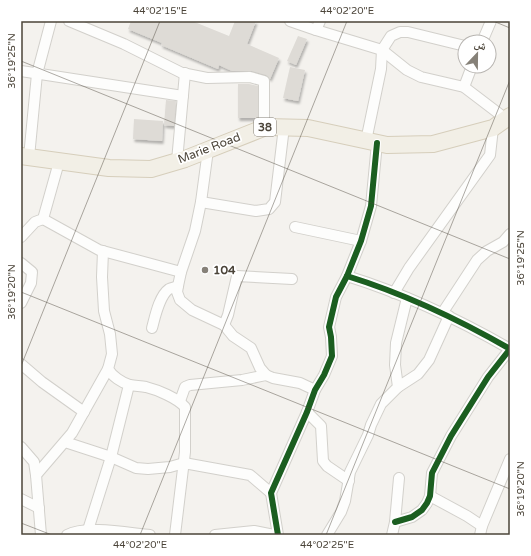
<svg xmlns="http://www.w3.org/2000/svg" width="531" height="556" font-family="'Varela Round','Noto Naskh Arabic',sans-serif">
  <defs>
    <filter id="shadow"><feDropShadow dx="1.5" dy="3" stdDeviation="1" flood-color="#0004"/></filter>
  </defs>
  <rect width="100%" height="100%" fill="#f4f2ee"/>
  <g fill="#dedbd6" filter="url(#shadow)">
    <path d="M131 21H192L229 36 235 21H256L247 44 279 58 270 79 266 75 252 71H232L219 65 218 69 161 45 162 43 128 29Z"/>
    <path d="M298 36 307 39 296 65 287 61Z"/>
    <path d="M290 67 305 70 298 101 283 98Z"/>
    <path d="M238 84H249L258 86V118H238Z"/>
    <path d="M166 100 176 101 174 126 164 125Z"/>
    <path d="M134 119 163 121 162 141 133 139Z"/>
  </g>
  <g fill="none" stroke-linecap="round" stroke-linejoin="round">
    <defs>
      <g id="minor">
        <path d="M69 21 124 44 182 73 207 78 250 77 264 81V128"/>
        <path d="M290 21 316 30 382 50 407 70 421 77 464 87 506 119"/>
        <path d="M316 30 320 21"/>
        <path d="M482 42 491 21"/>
        <path d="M21 71 183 96"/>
        <path d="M464 87 472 66"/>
        <path d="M366 141 381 69 382 50 391 36 400 32H408L465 46"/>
        <path d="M208 150 201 202 195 231 181 272 178 286 177 292 180 300 192 310 224 325 233 336 251 348 260 368 266 375 273 378 300 383 315 390"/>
        <path d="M29 157 37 74 51 21"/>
        <path d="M177 161 185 73"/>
        <path d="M201 202 256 211 269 209 275 202 284 127"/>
        <path d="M43 219 99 250 181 272"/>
        <path d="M295 227 361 241"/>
        <path d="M21 237 35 222 43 219 59 162"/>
        <path d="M103 251 102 277 104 311 110 334 112 354 108 369C112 376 122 383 130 385 136 386 141 386 146 387 158 390 177 398 185 407V452L175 535"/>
        <path d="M21 263 32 272 31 283 21 303"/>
        <path d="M347 276C405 294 458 319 510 349L488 377 451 436 432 473 430 496 427 503 422 510 412 517 395 522"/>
        <path d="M394 293 409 268 490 155 493 128"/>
        <path d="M443 312 477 260 487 251 503 242 510 234"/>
        <path d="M224 325 228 315 237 276 292 279"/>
        <path d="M152 328C155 317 159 296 169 289 171 288 176 287 178 286"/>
        <path d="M21 364 42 382 84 412"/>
        <path d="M398 387 418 374 429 360 449 316"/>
        <path d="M180 401 185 387 190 385 242 380 266 375"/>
        <path d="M307 412 321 426 323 461 327 466 349 481"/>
        <path d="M65 442 111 457 136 468 148 469 170 467 184 463 250 475 271 493"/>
        <path d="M21 447 34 462 36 475 41 535"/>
        <path d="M36 475 72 433 108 369"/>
        <path d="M430 496 467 516 482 526"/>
        <path d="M21 499 39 508"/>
        <path d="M88 530 111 457 129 385"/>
        <path d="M67 535C86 525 128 533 150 535"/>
        <path d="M215 535 254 531 274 535"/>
        <path d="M278 535 271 493 307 412 315 390 324 375 332 356 331 337 329 327 336 297 347 276 361 241 371 206 377 143"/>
        <path d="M327 535 341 512 345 501 350 472 368 435 371 425 381 404 398 387 395 365 396 343 407 298"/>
        <path d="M392 535 395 522 399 478"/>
        <path d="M480 535 482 526 510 459"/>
      </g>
      <path id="primary" d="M21 156 109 168 151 169 185 159 266 127 308 128 387 145 433 144 493 128 510 116"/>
    </defs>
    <use href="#minor" stroke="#d2d0cb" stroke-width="12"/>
    <use href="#primary" stroke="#d6cebb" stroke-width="18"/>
    <use href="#minor" stroke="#fdfdfc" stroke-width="10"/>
    <use href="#primary" stroke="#f2efe6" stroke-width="16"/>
    <defs>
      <g id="cycleway">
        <path d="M347 276C405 294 458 319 510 349L488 377 451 436 432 473 430 496 427 503 422 510 412 517 395 522"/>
        <path d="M278 535 271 493 307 412 315 390 324 375 332 356 331 337 329 327 336 297 347 276 361 241 371 206 377 143"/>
      </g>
    </defs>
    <use href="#cycleway" stroke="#fff" stroke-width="8"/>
    <use href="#cycleway" stroke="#1b5e20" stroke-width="6"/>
  </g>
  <path fill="none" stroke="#4b4439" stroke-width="1" stroke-opacity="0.45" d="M493 21 510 28M21 61 510 259M21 292 510 489M21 366 160 21M21 523 52 535M140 535 347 21M326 535 510 80"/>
  <circle fill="#868178" stroke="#fff" stroke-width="1.5" cx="205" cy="270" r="4"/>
  <g text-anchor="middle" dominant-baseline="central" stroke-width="3.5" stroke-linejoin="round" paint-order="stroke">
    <rect fill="#fff" stroke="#817c74" stroke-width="1" x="254" y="118" width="22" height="18" rx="3"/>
    <g font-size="11" font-weight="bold" fill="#4b4439">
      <text x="265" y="127">38</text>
    </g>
    <g font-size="12" fill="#4b4439" stroke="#fff">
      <text transform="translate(209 148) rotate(-21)">Marie Road</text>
    </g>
    <g font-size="12" font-weight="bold" fill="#4b4439" stroke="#fff" text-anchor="start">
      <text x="213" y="270">104</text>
    </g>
  </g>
  <rect width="531" height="556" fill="none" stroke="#ffffff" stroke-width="44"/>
  <g transform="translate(477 54) rotate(22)"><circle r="19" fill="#ffffff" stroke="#b7b4b0"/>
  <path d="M0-3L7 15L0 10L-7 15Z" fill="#868178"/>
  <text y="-6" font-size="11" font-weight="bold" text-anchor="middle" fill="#4b4439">ش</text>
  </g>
  <rect x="22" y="22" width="487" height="512" fill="none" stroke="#4b4439" stroke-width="1.5"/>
  <g font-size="10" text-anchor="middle" fill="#4b4439">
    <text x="160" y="14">44°02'15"E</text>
    <text x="347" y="14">44°02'20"E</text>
    <text transform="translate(11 61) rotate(-90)" y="4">36°19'25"N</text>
    <text transform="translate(520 258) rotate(-90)" y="4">36°19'25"N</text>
    <text transform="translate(11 292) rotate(-90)" y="4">36°19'20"N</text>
    <text transform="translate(520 489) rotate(-90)" y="4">36°19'20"N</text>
    <text x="140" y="548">44°02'20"E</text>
    <text x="327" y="548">44°02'25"E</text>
  </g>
</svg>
